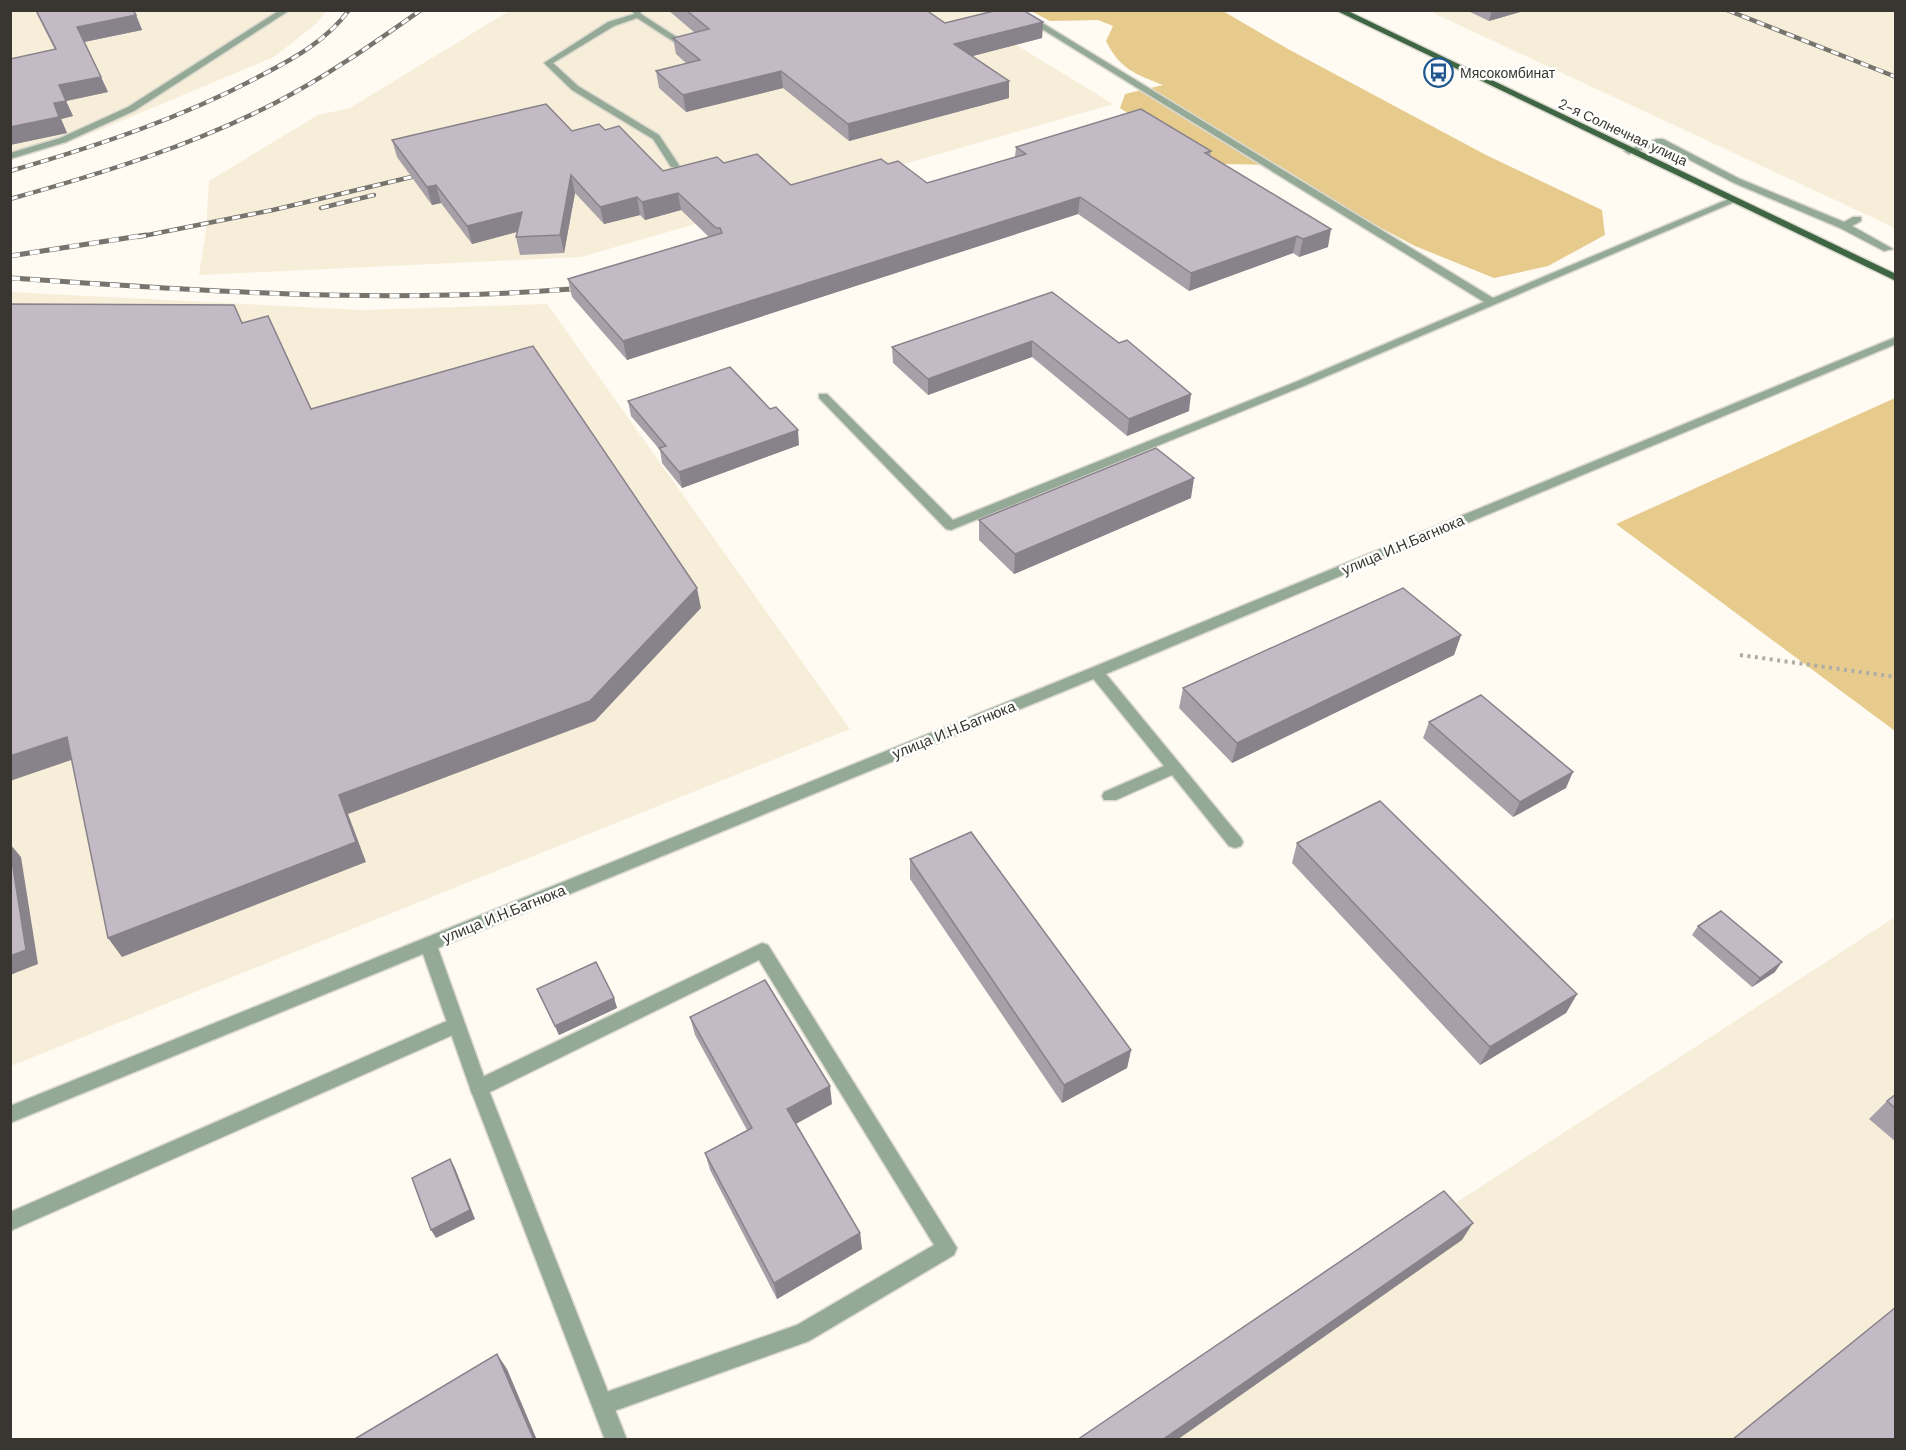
<svg xmlns="http://www.w3.org/2000/svg" width="1906" height="1450" font-family="'DM Sans',sans-serif">
  <rect width="100%" height="100%" fill="#fffbf3"/>
  <g fill="#f7eed9">
    <path d="M11 11H326L317 23 274 57 66 144 11 159Z"/>
    <path d="M509 11H997L1016 22 990 29 1113 104 581 257 199 275 206 230 209 181 318 115 350 108Z"/>
    <path d="M1429 11H1895V228Z"/>
    <path d="M10 292 361 310 547 304 850 729 11 1066Z"/>
    <path d="M1895 917V1439H1093Z"/>
  </g>
  <g fill="#e6cb8d">
    <path d="M1116 10 1223 11 1288 49 1486 155 1602 210 1605 235 1548 266 1494 278 1415 246 1366 220 1278 165 1224 164 1184 150 1120 108 1125 94 1163 85C1135 74 1120 69 1106 41L1113 26 1098 20 1050 21 1031 11Z"/>
    <path d="M1895 398V731L1616 524Z"/>
  </g>
  <g fill="none" stroke-linecap="round" stroke-linejoin="round">
    <defs>
      <g id="service">
        <path d="M280 10H290L134 111 66 142 10 159V153L60 138 128 107Z"/>
        <path d="M632 10H640L641 14 689 45 682 47 637 18 614 26 553 63 578 86 659 135 679 165 677 167H671L653 139 572 90 544 63 608 22 634 14Z"/>
        <path d="M1011 10H1021L1493 298 1731 198 1739 200 1306 385 951 530 946 529 819 398V394H827L953 520 1298 381 1484 302Z"/>
        <path d="M1657 139H1663L1740 179 1844 222 1853 217H1861V221L1852 226 1893 249 1884 251 1840 228 1734 183 1659 144 1629 154 1624 151Z"/>
        <path d="M1096 667 1101 668 1241 838 1243 842 1241 846 1235 848 1229 846 1172 775 1116 800H1104L1102 796 1104 792 1164 766 1091 676 1089 672Z"/>
        <path d="M762 943 768 945 957 1248 954 1255 809 1341 603 1415 595 1412 592 1404 595 1396 797 1325 934 1245 759 960 486 1094 479 1096 472 1094 470 1088 472 1082Z"/>
        <path d="M456 1017 462 1019 465 1025 462 1031 10 1231V1212Z"/>
      </g>
      <path id="minor" d="M1896 337V344L1101 676 438 948 488 1088 627 1440H605L470 1088 423 954 10 1123V1106L1091 668Z"/>
      <path id="primary" d="M1335 10H1346L1896 274V281Z"/>
    </defs>
    <use href="#service" stroke="#dbd8d0" stroke-width="3"/>
    <use href="#minor" stroke="#dbd8d0" stroke-width="3"/>
    <use href="#primary" stroke="#dbd8d0" stroke-width="3"/>
    <path stroke="#afaca5" stroke-width="4" stroke-dasharray="3 4.5" stroke-linecap="butt" d="M1740 655 1896 677"/>
    <use href="#service" fill="#94aa96" fill-rule="evenodd"/>
    <use href="#minor" fill="#94aa96" fill-rule="evenodd"/>
    <use href="#primary" fill="#3e6643" fill-rule="evenodd"/>
    <defs>
      <g id="rail-far1">
        <path d="M1727 10 1896 77"/>
        <path d="M10 171C97 146 182 118 262 75 295 58 327 40 349 10"/>
        <path d="M10 199C100 174 191 146 275 103 326 77 374 43 421 10"/>
        <path d="M321 208 374 195"/>
        <path d="M138 237 273 210 428 173"/>
      </g>
      <g id="rail">
        <path d="M10 256 146 235"/>
        <path d="M10 278C197 291 383 304 571 289"/>
      </g>
    </defs>
    <use href="#rail-far1" stroke="#77746e" stroke-width="4.5"/>
    <use href="#rail" stroke="#77746e" stroke-width="5"/>
    <use href="#rail-far1" stroke="#fff" stroke-width="3" stroke-dasharray="8" stroke-linecap="butt"/>
    <use href="#rail" stroke="#fff" stroke-width="4" stroke-dasharray="10" stroke-linecap="butt"/>
  </g>
  <g fill="#a8a0a9">
    <path d="M35 10H133L136 15 142 30 84 42 108 92 66 101 73 116 61 119 67 133 10 145 55 50Z"/>
    <path d="M668 10H926L945 23 1043 22 1042 38 972 56 1009 81V98L849 141 783 88 686 112 659 88 656 71 687 64 676 54 673 38 695 33Z"/>
    <path d="M1466 10H1527L1489 21Z"/>
    <path d="M605 130 663 171 724 163 791 185 888 164 927 183 1015 157 1016 147 1211 151 1210 156 1328 247 1299 257 1293 253 1189 291 1078 214 627 360 572 297 568 279 709 237 681 210 645 220 640 215 604 224 575 193 564 253 520 255 516 237 517 232 472 244 441 203 432 205 397 157 392 140Z"/>
    <path d="M1052 292 1189 411 1127 436 1032 357 928 395 893 363 892 347Z"/>
    <path d="M628 401 799 445 682 488 662 463 660 450 631 416Z"/>
    <path d="M1191 498 1014 574 979 540V520Z"/>
    <path d="M1461 635 1454 655 1232 763 1179 708 1183 688Z"/>
    <path d="M1429 722 1566 788 1513 817 1423 738Z"/>
    <path d="M1297 843 1577 994 1566 1013 1480 1065 1292 863Z"/>
    <path d="M910 859 1131 1050 1127 1068 1062 1103 910 879Z"/>
    <path d="M1698 926 1775 972 1752 987 1692 935Z"/>
    <path d="M537 989 614 998 617 1008 559 1035Z"/>
    <path d="M690 1017 832 1104 796 1124 860 1233 862 1249 777 1299 710 1170 705 1153 747 1130 695 1035Z"/>
    <path d="M1896 1094V1142L1869 1119 1887 1101Z"/>
  </g>
  <g fill="#88828a">
    <path d="M1492 10H1527L1489 21Z"/>
    <path d="M136 15 142 30 84 42 77 27Z"/>
    <path d="M1043 22 1042 38 954 61V44Z"/>
    <path d="M781 71 783 88 686 112 683 95Z"/>
    <path d="M101 77 108 92 66 101 73 116 61 119 67 133 10 145V127L54 103 59 85Z"/>
    <path d="M1009 81V98L849 141 848 124Z"/>
    <path d="M571 175 575 193 564 253 560 235Z"/>
    <path d="M436 185 441 203 432 205 427 187Z"/>
    <path d="M678 193 681 210 645 220 642 202Z"/>
    <path d="M637 197 640 215 604 224 600 207Z"/>
    <path d="M1080 197 1078 214 627 360 623 341Z"/>
    <path d="M522 212 527 229 472 244 467 226Z"/>
    <path d="M1331 229 1328 247 1299 257 1303 239Z"/>
    <path d="M1297 236 1293 253 1189 291 1191 273Z"/>
    <path d="M1032 341V357L928 395V379Z"/>
    <path d="M1191 394 1189 411 1127 436 1129 419Z"/>
    <path d="M798 430 799 445 682 488 679 472Z"/>
    <path d="M1194 478 1191 498 1014 574 1015 554Z"/>
    <path d="M697 588 701 608 595 721 348 814 366 862 122 957 108 938 339 795Z"/>
    <path d="M1461 635 1454 655 1232 763 1237 743Z"/>
    <path d="M67 737 80 757 10 781V756Z"/>
    <path d="M1573 772 1566 788 1513 817 1520 802Z"/>
    <path d="M10 844 21 857 38 964 10 975Z"/>
    <path d="M1782 962 1775 972 1752 987 1760 978Z"/>
    <path d="M1577 994 1566 1013 1480 1065 1490 1047Z"/>
    <path d="M614 998 617 1008 559 1035 555 1026Z"/>
    <path d="M1131 1050 1127 1068 1062 1103 1064 1085Z"/>
    <path d="M830 1086 832 1104 790 1127 787 1109Z"/>
    <path d="M450 1159 455 1168 475 1219 436 1238 431 1230Z"/>
    <path d="M1473 1223 1462 1240 1177 1440H1162Z"/>
    <path d="M860 1233 862 1249 777 1299 774 1283Z"/>
    <path d="M497 1354 507 1369 537 1440H534Z"/>
  </g>
  <g fill="#c3bac5" stroke="#88828a" stroke-width="1.5">
    <path d="M36 10H133L136 15 77 27 101 77 59 85 66 101 54 103 59 117 10 127V59L56 49Z"/>
    <path d="M686 10H926L945 23 998 10H1023L1043 22 954 44 1009 81 848 124 781 71 683 95 656 71 700 60 673 38 709 29Z"/>
    <path d="M546 104 572 131 599 124 605 130 619 126 663 171 717 157 724 163 757 154 791 185 881 159 888 164 898 161 927 183 1026 154 1016 147 1141 109 1211 151 1205 153 1331 229 1303 239 1297 236 1191 273 1080 197 623 341 568 279 722 233 720 228H716L678 193 642 202 637 197 600 207 571 175 560 235 516 237 522 212 467 226 436 185 427 187 392 140Z"/>
    <path d="M1052 292 1119 343 1127 340 1191 394 1129 419 1032 341 928 379 892 347Z"/>
    <path d="M10 304 234 305 242 323 268 316 311 409 533 346 697 588 590 701 339 795 356 842 108 938 67 737 10 756Z"/>
    <path d="M730 367 770 409 776 407 798 430 679 472 659 448 666 446 628 401Z"/>
    <path d="M1156 448 1194 478 1015 554 979 520Z"/>
    <path d="M1403 588 1461 635 1237 743 1183 688Z"/>
    <path d="M1481 695 1573 772 1520 802 1429 722Z"/>
    <path d="M1380 801 1577 994 1490 1047 1297 843Z"/>
    <path d="M971 832 1131 1050 1064 1085 910 859Z"/>
    <path d="M10 849 26 950 10 956Z"/>
    <path d="M1721 911 1782 962 1760 978 1698 926Z"/>
    <path d="M596 962 614 998 555 1026 537 989Z"/>
    <path d="M765 980 830 1086 787 1109 860 1233 774 1283 705 1153 752 1128 690 1017Z"/>
    <path d="M1896 1094V1109L1887 1101Z"/>
    <path d="M450 1159 470 1210 431 1230 412 1178Z"/>
    <path d="M1444 1191 1473 1223 1162 1440H1077Z"/>
    <path d="M1896 1307V1440H1732Z"/>
    <path d="M497 1354 534 1440H353Z"/>
  </g>
  <defs>
    <symbol id="bus-ring" viewBox="-11 -11 22 22"><circle r="9.5" fill="#fff" stroke="#21578f" stroke-width="1.5"/><path d="M-5-6H5V4H4V6H2V4H-2V6H-4V4H-5ZM-3.5-4V0h7V-4ZM-3.5 1.2v1.5H-2V1.2ZM2 1.2v1.5H3.5V1.2Z" fill="#21578f"/></symbol>
  </defs>
  <g fill-rule="evenodd">
    <use href="#bus-ring" x="1422" y="56" width="33" height="33"/>
  </g>
  <g text-anchor="middle" dominant-baseline="central" stroke-width="5" stroke-linejoin="round" paint-order="stroke">
    <g font-size="14" fill="#393631" stroke="#fff" text-anchor="start">
      <text x="1460" y="73">Мясокомбинат</text>
    </g>
    <g font-size="14" fill="#393631" stroke="#fff">
      <text transform="translate(1623 132) rotate(25)">2-я Солнечная улица</text>
    </g>
    <g font-size="15" fill="#393631" stroke="#fff">
      <text transform="translate(1403 545) rotate(-23)">улица И.Н.Багнюка</text>
      <text transform="translate(954 730) rotate(-22)">улица И.Н.Багнюка</text>
      <text transform="translate(504 914) rotate(-22)">улица И.Н.Багнюка</text>
    </g>
  </g>
  <rect width="1906" height="1450" fill="none" stroke="#393631" stroke-width="24"/>
</svg>
